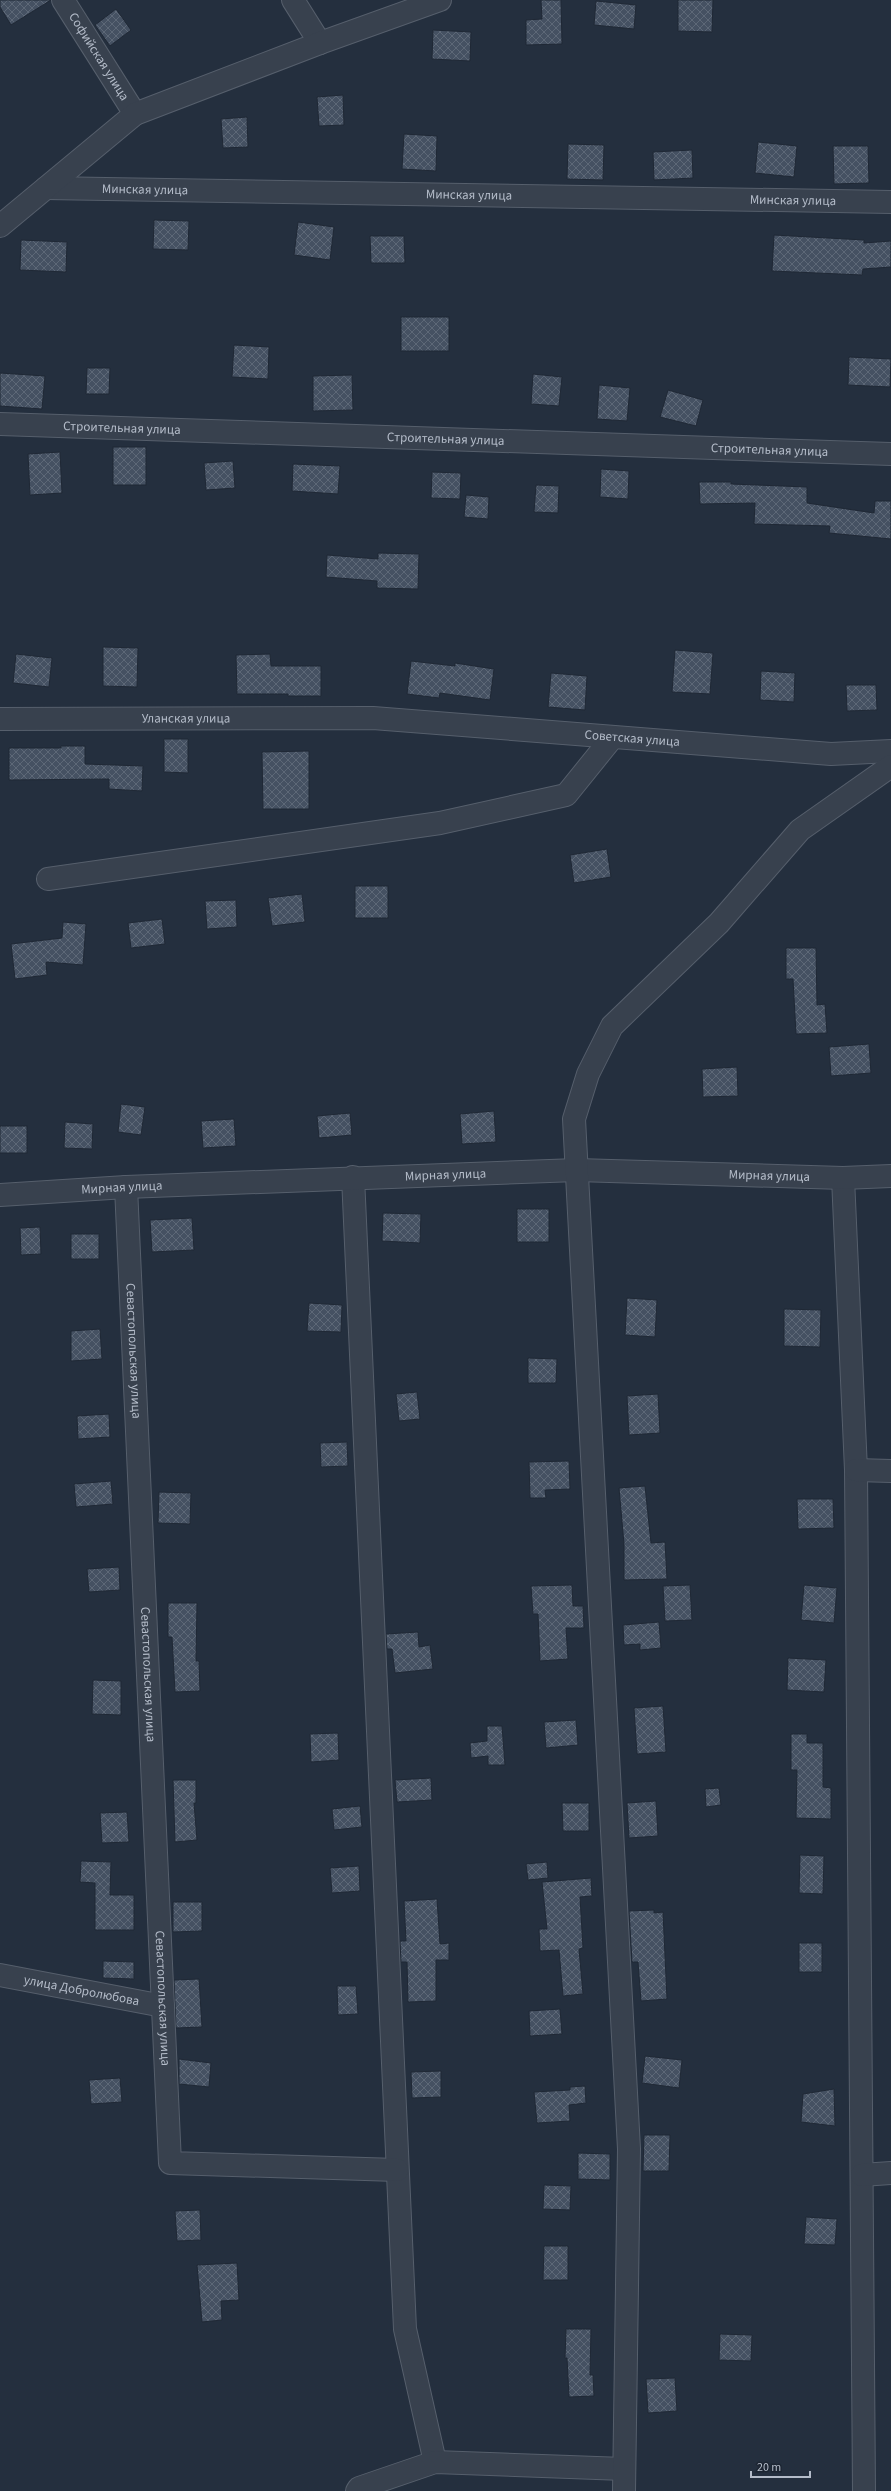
<svg xmlns="http://www.w3.org/2000/svg" width="891" height="2491" font-family="'Source Sans 3',sans-serif">
  <defs>
    <pattern id="building-cross-hatch" width="8" height="8" patternUnits="userSpaceOnUse"><rect width="8" height="8" fill="#455162"/><path d="M0 0l8 8M0 8l8-8" fill="none" stroke="#5d6877"/></pattern>
  </defs>
  <rect width="100%" height="100%" fill="#242f3e"/>
  <g fill="url(#building-cross-hatch)" stroke="#1f2835">
    <path d="M0 0H51L11 25 0 7Z"/>
    <path d="M541 0H561L562 44 526 45V20L542 19Z"/>
    <path d="M678 0H713L712 32 678 31Z"/>
    <path d="M596 1 636 5 634 29 594 25Z"/>
    <path d="M116 9 131 30 110 46 95 25Z"/>
    <path d="M433 30 471 32 470 61 432 59Z"/>
    <path d="M343 95 344 125 319 126 317 97Z"/>
    <path d="M247 117 248 147 223 148 221 119Z"/>
    <path d="M404 134 437 136 436 171 402 169Z"/>
    <path d="M758 142 797 146 794 177 755 173Z"/>
    <path d="M568 144 604 145 603 180 567 179Z"/>
    <path d="M833 146H868L869 183 834 184Z"/>
    <path d="M692 150 693 178 654 180 653 152Z"/>
    <path d="M154 220 189 221 188 250 153 249Z"/>
    <path d="M298 222 334 227 330 260 294 255Z"/>
    <path d="M774 235 864 240V243L891 241V267L863 269 862 275 772 271Z"/>
    <path d="M370 236H404L405 263H371Z"/>
    <path d="M21 240 67 242 66 272 20 270Z"/>
    <rect x="401" y="317" width="48" height="34"/>
    <path d="M234 345 269 347 268 379 232 377Z"/>
    <path d="M849 357 891 359 890 387 848 385Z"/>
    <path d="M87 368H110L109 394H86Z"/>
    <path d="M0 373 45 376 42 409 0 406Z"/>
    <path d="M533 374 562 377 559 406 531 404Z"/>
    <path d="M352 375 353 410 313 411V376Z"/>
    <path d="M599 385 630 388 627 421 597 419Z"/>
    <path d="M668 390 703 400 696 426 660 417Z"/>
    <rect x="113" y="447" width="33" height="38"/>
    <path d="M60 452 62 493 30 495 28 454Z"/>
    <path d="M233 461 235 488 206 490 204 463Z"/>
    <path d="M293 464 340 466 338 494 292 491Z"/>
    <path d="M601 469 629 471 628 499 600 497Z"/>
    <path d="M432 472 461 473 460 499 431 498Z"/>
    <path d="M699 482H731V484L807 487V503L874 513 875 501H891V539L829 533 830 526 754 524 755 503 700 504Z"/>
    <path d="M536 485 559 486 558 513 534 512Z"/>
    <path d="M466 495 489 497 488 519 464 517Z"/>
    <path d="M378 553 419 554 418 589 377 588V581L326 577 327 555 378 559Z"/>
    <path d="M103 647 138 648 137 687 103 686Z"/>
    <path d="M675 650 713 653 710 694 672 692Z"/>
    <path d="M16 654 52 658 49 687 13 683Z"/>
    <path d="M270 654 271 666H321V696H288V694H237L236 655Z"/>
    <path d="M411 661 455 666V663L494 669 490 700 440 693 439 698 407 694Z"/>
    <path d="M761 671 795 673 794 702 760 700Z"/>
    <path d="M551 673 587 676 585 710 548 707Z"/>
    <path d="M846 685H876L877 710 847 711Z"/>
    <path d="M164 739H188V773L164 772Z"/>
    <path d="M61 746H85V764L143 766 142 791 109 789V779L9 780V748H61Z"/>
    <path d="M309 751V809H263L262 752Z"/>
    <path d="M607 849 611 877 574 883 570 855Z"/>
    <rect x="355" y="886" width="33" height="32"/>
    <path d="M302 894 305 922 272 926 268 898Z"/>
    <path d="M236 900 237 927 207 929 205 901Z"/>
    <path d="M162 919 165 944 131 948 128 923Z"/>
    <path d="M63 922 86 924 83 965 46 962 47 975 15 979 11 944 62 938Z"/>
    <path d="M786 948H816L817 1005 825 1004 827 1033 796 1034 793 979H786Z"/>
    <path d="M869 1044 871 1073 831 1076 829 1047Z"/>
    <path d="M737 1067 738 1096 703 1097 702 1069Z"/>
    <path d="M121 1104 145 1107 141 1135 118 1132Z"/>
    <path d="M494 1111 496 1142 462 1144 460 1114Z"/>
    <path d="M350 1113 352 1135 319 1138 317 1116Z"/>
    <path d="M234 1119 236 1146 203 1148 201 1121Z"/>
    <path d="M65 1122 93 1124 92 1149 64 1148Z"/>
    <rect x="0" y="1126" width="27" height="27"/>
    <rect x="517" y="1209" width="32" height="33"/>
    <path d="M383 1213 421 1214 420 1243 382 1241Z"/>
    <path d="M192 1218 194 1250 152 1252 150 1220Z"/>
    <path d="M40 1227 41 1254 21 1255 20 1228Z"/>
    <rect x="71" y="1234" width="28" height="25"/>
    <path d="M627 1298 657 1300 655 1337 625 1335Z"/>
    <path d="M309 1303 342 1305 341 1332 307 1331Z"/>
    <path d="M784 1309 821 1310 820 1347 784 1346Z"/>
    <path d="M100 1329 102 1359 71 1361V1331Z"/>
    <path d="M528 1358 557 1359 556 1383H528Z"/>
    <path d="M417 1392 420 1419 399 1421 396 1394Z"/>
    <path d="M658 1394 660 1433 629 1435 627 1396Z"/>
    <path d="M109 1414 110 1437 78 1439 77 1416Z"/>
    <path d="M347 1442 348 1466 321 1467 320 1443Z"/>
    <path d="M569 1461 570 1489 545 1490 546 1498H530L529 1462Z"/>
    <path d="M111 1481 113 1504 76 1507 74 1484Z"/>
    <path d="M645 1486 651 1543 665 1542 667 1579 624 1580V1544L619 1488Z"/>
    <path d="M159 1492 191 1493 190 1524 158 1523Z"/>
    <path d="M797 1499H833L834 1528 798 1529Z"/>
    <path d="M119 1567 120 1590 89 1592 87 1569Z"/>
    <path d="M572 1585 573 1606H583L584 1628H566L568 1659 540 1661 538 1614H533L531 1586Z"/>
    <path d="M690 1585 692 1620 665 1621 663 1586Z"/>
    <path d="M804 1585 837 1588 834 1623 801 1620Z"/>
    <path d="M168 1603H197L196 1661H199L200 1691 175 1692 172 1637H168Z"/>
    <path d="M659 1622 661 1648 640 1650V1644L624 1645 623 1625Z"/>
    <path d="M418 1632 419 1647 430 1645 433 1669 395 1673 392 1649H387L386 1634Z"/>
    <path d="M788 1658 826 1660 824 1692 787 1690Z"/>
    <path d="M93 1680 121 1681V1715L92 1714Z"/>
    <path d="M663 1706 666 1752 637 1754 634 1708Z"/>
    <path d="M576 1720 578 1745 546 1748 544 1722Z"/>
    <path d="M487 1726H502L505 1765H488V1756L471 1758 470 1743 487 1741Z"/>
    <path d="M338 1733 339 1760 311 1762 310 1734Z"/>
    <path d="M791 1734H807V1743H823V1787L831 1788V1819L796 1818 797 1770H791Z"/>
    <path d="M431 1778 432 1800 397 1802 395 1780Z"/>
    <path d="M173 1780H196V1803H194L197 1840 175 1842Z"/>
    <path d="M719 1788 721 1805 706 1807 705 1789Z"/>
    <path d="M656 1801 658 1836 629 1838 627 1803Z"/>
    <path d="M562 1803H589V1831H563Z"/>
    <path d="M360 1806 362 1827 334 1830 332 1809Z"/>
    <path d="M127 1812 129 1842 102 1843 100 1813Z"/>
    <path d="M800 1855 824 1856 823 1894 799 1893Z"/>
    <path d="M81 1861 111 1862 110 1895H134V1930H95V1883L80 1882Z"/>
    <path d="M547 1862 548 1878 528 1880 526 1864Z"/>
    <path d="M359 1866 360 1891 332 1893 330 1868Z"/>
    <path d="M591 1878 592 1896 580 1897 583 1948 579 1949 583 1994 563 1996 559 1950 540 1951 539 1929H547L542 1882Z"/>
    <path d="M437 1899 440 1944 449 1943V1960H436V2001L408 2002 407 1962H401L400 1941H406L404 1901Z"/>
    <path d="M173 1902H202V1931L173 1932Z"/>
    <path d="M654 1910V1913L663 1912 667 1999 641 2001 638 1962H632L629 1911Z"/>
    <rect x="799" y="1943" width="23" height="29"/>
    <path d="M103 1961 134 1962V1979L103 1978Z"/>
    <path d="M199 1979 202 2027 176 2028 174 1980Z"/>
    <path d="M337 1986H356L358 2014 338 2015Z"/>
    <path d="M560 2009 562 2034 530 2036 529 2011Z"/>
    <path d="M645 2056 682 2060 679 2088 642 2083Z"/>
    <path d="M179 2059 211 2063 209 2087 179 2084Z"/>
    <path d="M441 2071V2097L412 2098 411 2072Z"/>
    <path d="M120 2078 122 2102 91 2104 89 2080Z"/>
    <path d="M585 2086 586 2103 569 2105 570 2121 537 2123 534 2092 570 2090V2087Z"/>
    <path d="M834 2089 835 2126 801 2122 803 2094Z"/>
    <path d="M644 2135H670L669 2171H643Z"/>
    <path d="M578 2153 610 2154V2180L578 2179Z"/>
    <path d="M544 2185 571 2186 570 2210 543 2209Z"/>
    <path d="M200 2210 201 2240 177 2241 175 2211Z"/>
    <path d="M806 2217 837 2219 835 2245 804 2244Z"/>
    <path d="M544 2246H568V2280H543Z"/>
    <path d="M237 2263 239 2300 221 2301 222 2320 202 2322 197 2265Z"/>
    <path d="M566 2329H591L590 2375H593L594 2396 569 2397 567 2358H565Z"/>
    <path d="M720 2334 752 2335 751 2361 719 2360Z"/>
    <path d="M675 2378 677 2411 648 2413 646 2379Z"/>
  </g>
  <g fill="none" stroke-linecap="round" stroke-linejoin="round">
    <defs>
      <g id="minor">
        <path id="s1" d="M63 0 135 114"/>
        <path d="M293 0 320 43"/>
        <path id="s2" d="M46 188 891 202"/>
        <path d="M0 226 135 114 320 43 440 0"/>
        <path id="s3" d="M0 424 891 454"/>
        <path id="s4" d="M0 719 373 718 831 754 891 751"/>
        <path d="M48 879 440 823 566 795 612 738"/>
        <path d="M353 1177 405 2329 435 2462"/>
        <path d="M843 1178 856 1470 864 2491"/>
        <path id="s5" d="M126 1187 170 2163 397 2170"/>
        <path id="s6" d="M0 1195 126 1187 577 1170 843 1178 891 1176"/>
        <path d="M856 1470 891 1471"/>
        <path id="s7" d="M0 1975 163 2006"/>
        <path d="M862 2175 891 2173"/>
        <path d="M357 2491 359 2488 435 2462 624 2469"/>
        <path d="M624 2491 629 2149 574 1119 588 1074 612 1026 719 923 800 830 891 766"/>
      </g>
    </defs>
    <use href="#minor" stroke="#565f6c" stroke-width="24"/>
    <use href="#minor" stroke="#38414e" stroke-width="22"/>
  </g>
  <g text-anchor="middle" dominant-baseline="central" stroke-width="3" stroke-linejoin="round" paint-order="stroke">
    <g font-size="13" fill="#b4bcc9" stroke="#1d2633">
      <text stroke="none"><textPath href="#s1" startOffset="67">Софийская улица</textPath></text>
      <text stroke="none"><textPath href="#s2" startOffset="99">Минская улица</textPath></text>
      <text stroke="none"><textPath href="#s2" startOffset="423">Минская улица</textPath></text>
      <text stroke="none"><textPath href="#s2" startOffset="747">Минская улица</textPath></text>
      <text stroke="none"><textPath href="#s3" startOffset="122">Строительная улица</textPath></text>
      <text stroke="none"><textPath href="#s3" startOffset="446">Строительная улица</textPath></text>
      <text stroke="none"><textPath href="#s3" startOffset="770">Строительная улица</textPath></text>
      <text stroke="none"><textPath href="#s4" startOffset="186">Уланская улица</textPath></text>
      <text stroke="none"><textPath href="#s4" startOffset="633">Советская улица</textPath></text>
      <text stroke="none"><textPath href="#s6" startOffset="446">Мирная улица</textPath></text>
      <text stroke="none"><textPath href="#s6" startOffset="770">Мирная улица</textPath></text>
      <text stroke="none"><textPath href="#s6" startOffset="122">Мирная улица</textPath></text>
      <text stroke="none"><textPath href="#s5" startOffset="164">Севастопольская улица</textPath></text>
      <text stroke="none"><textPath href="#s5" startOffset="488">Севастопольская улица</textPath></text>
      <text stroke="none"><textPath href="#s7" startOffset="83">улица Добролюбова</textPath></text>
      <text stroke="none"><textPath href="#s5" startOffset="812">Севастопольская улица</textPath></text>
    </g>
  </g>
  <path d="M751 2471v6h59v-6" fill="none" stroke="#b4bcc9" stroke-width="2"/>
  <text x="757" y="2471" font-size="12" fill="#b4bcc9" stroke="#1d2633" stroke-width="3" paint-order="stroke">20 m</text>
</svg>
